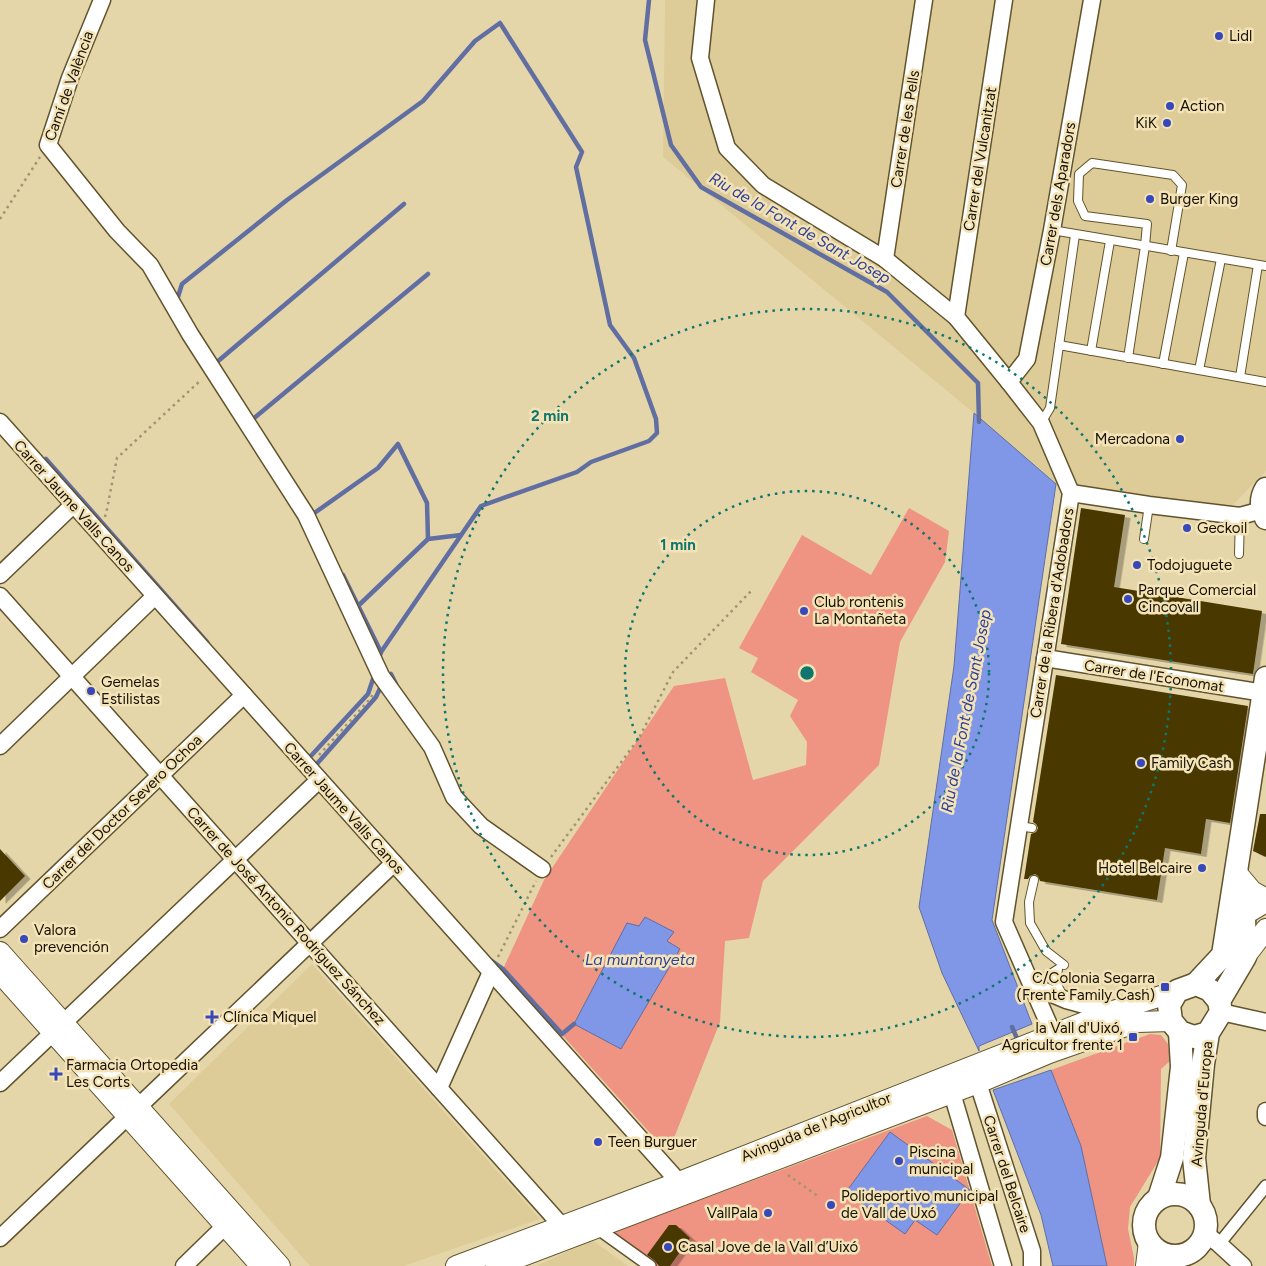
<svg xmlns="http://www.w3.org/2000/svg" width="1266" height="1266" font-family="Figtree,sans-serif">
  <defs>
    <filter id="shadow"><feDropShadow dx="5.5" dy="3" stdDeviation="0" flood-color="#0004"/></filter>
  </defs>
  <rect width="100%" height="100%" fill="#e5d6aa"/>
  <g fill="#decc98">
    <path d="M665 0H1266V471L1230 508 1055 485 974 413 663 157Z"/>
    <path d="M312 964 540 1219 404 1266H310L169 1104Z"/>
    <path d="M592 1240 628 1266H536Z"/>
  </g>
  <g fill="#ef9383">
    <path d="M909 508 949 531 945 562 900 642 879 765 763 881 749 938 725 941 720 1022 668 1153 503 969 544 880 674 686 725 678 753 780 806 765 807 742 790 716 798 700 751 672 758 658 739 648 802 535 871 575Z"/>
    <path d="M1150 1034 1161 1035 1168 1044 1170 1061 1161 1069 1160 1158 1130 1207 1128 1229 1134 1258V1266H1107L1081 1146 1051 1070Z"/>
    <path d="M927 1116 952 1130 992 1266H654L609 1234Z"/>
  </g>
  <g fill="#7f97e6" stroke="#606ea2">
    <path d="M974 413 1056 484 992 920 1032 1024 979 1046V1051L942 973 919 907 954 666Z"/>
    <path d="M645 917 674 932 667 941 680 949 621 1049 574 1024 627 923 639 926Z"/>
    <path d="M1051 1070 1081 1146 1107 1266H1053L1041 1215 993 1090Z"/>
    <path d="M890 1132 970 1190 937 1235 915 1220 905 1234 846 1192Z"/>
  </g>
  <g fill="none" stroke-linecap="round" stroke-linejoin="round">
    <g stroke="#606ea2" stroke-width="4.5">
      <path d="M649 0 645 40 671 145 701 187 887 292 978 383 979 422"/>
      <path d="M178 301 177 300 182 284 287 200 423 101 475 41 500 23 582 152 576 167 610 325 634 358 656 419 657 433 649 441 591 462 577 472 481 506 381 652"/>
      <path d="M217 362 404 204"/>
      <path d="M253 419 428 274"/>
      <path d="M46 459 207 642"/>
      <path d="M313 514 378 468 398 444 427 503 428 539"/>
      <path d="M343 575 381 652 379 658"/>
      <path d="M358 606 428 539 461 535"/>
      <path d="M387 678 391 674 396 684"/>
      <path d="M309 758 368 694 375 673"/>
      <path d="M315 766 376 697 382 684"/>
      <path d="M492 961 503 969 562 1034 574 1024"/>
      <path d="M1012 1027 1019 1043"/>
    </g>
  </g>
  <g fill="#483800" filter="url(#shadow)">
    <path d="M1081 508 1125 515 1114 587 1262 611 1253 674 1061 644Z"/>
    <path d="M1056 675 1248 706 1230 823 1206 819 1201 854 1165 848 1157 900 1040 881 1038 876 1035 874 1030 876 1028 879H1024L1031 834 1036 832 1038 828 1036 824 1033 822Z"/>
    <path d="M1260 814H1266V857L1253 851Z"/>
    <path d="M0 849 25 876 0 901Z"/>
    <path d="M669 1225H676L690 1238 670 1266H659L654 1260 647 1255Z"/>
  </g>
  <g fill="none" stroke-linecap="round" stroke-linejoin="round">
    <defs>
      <g id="service">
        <path d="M1052 230 1266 266"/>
        <path d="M1059 345 1266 382"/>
        <path d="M1091 351 1110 241"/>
        <path d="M1128 358 1145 246 1147 224 1085 216 1078 201 1079 174 1092 163 1173 175 1182 185 1171 251"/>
        <path d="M1163 364 1184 253"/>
        <path d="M1199 370 1221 259"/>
        <path d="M1240 377 1258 265"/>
        <path d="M1041 423 1050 408 1075 235"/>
        <path d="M1144 539 1149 505"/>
        <path d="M1239 554 1240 516"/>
        <path d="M1019 826 1032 828"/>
        <path d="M1034 880 1029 902 1030 923 1046 951 1064 965"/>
        <path d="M1033 985 1058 969 1056 983 1063 996"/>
      </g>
      <g id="pedestrian">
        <path d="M597 1228 650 1266"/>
        <path d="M1219 1244 1266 1186"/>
      </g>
      <g id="minor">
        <path d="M102 0 70 78 48 145 117 231 150 265 190 334 306 515 381 676 432 747 454 797 481 826 542 869"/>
        <path d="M706 0 700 58 727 148 763 185 885 259 956 317 1009 382 1041 423 1071 493 1004 922 1053 1034"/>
        <path d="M885 259 924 0"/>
        <path d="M956 317 1004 0"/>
        <path d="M1009 382 1027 359 1052 230 1092 0"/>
        <path d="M0 422 687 1191"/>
        <path d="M1071 493 1149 505 1240 516 1262 510"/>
        <path d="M0 575 73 505"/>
        <path d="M0 596 569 1234"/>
        <path d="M1045 658 1264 693"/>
        <path d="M0 746 155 596"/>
        <path d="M0 929 244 695"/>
        <path d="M1033 986 1066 1000 1110 1012"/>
        <path d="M1221 1012 1266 1022"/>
        <path d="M0 1083 319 780"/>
        <path d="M978 1083 1032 1251V1266"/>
        <path d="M439 1088 491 972"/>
        <path d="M952 1093 1003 1266"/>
        <path d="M138 1107 394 863"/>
        <path d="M1266 1111V1117"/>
        <path d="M1206 1234 1219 1244 1243 1266"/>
        <path d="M0 1238 128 1116"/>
        <path d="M184 1266 225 1226"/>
      </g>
      <g id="tertiary">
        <path d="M1236 872 1252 891 1266 899"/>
        <path d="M1234 926 1244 915 1266 902"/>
        <path d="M0 952 280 1266"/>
        <path d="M1245 957 1266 929"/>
        <path d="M0 973 261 1266"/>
        <path d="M456 1266 679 1182 1110 1012 1177 991"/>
        <path d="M496 1266 978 1083 1049 1053 1137 1022 1171 1021"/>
        <path d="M1146 1266 1149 1242"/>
        <path d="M1165 1266 1172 1257"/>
      </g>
      <g id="secondary">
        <path d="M1266 489C1260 499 1261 508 1266 518"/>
        <path d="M1196 984 1223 955 1266 678"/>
        <path d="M1219 1001 1245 957 1244 915 1240 895"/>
        <circle cx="1175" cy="1225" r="31"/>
        <path d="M1159 1198 1172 1158 1182 1067 1180 1032"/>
        <path d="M1199 1205 1194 1158 1203 1064 1208 1033 1221 1012 1219 1001 1210 990 1196 984 1177 991 1169 1005 1171 1021 1180 1032 1194 1037 1208 1033"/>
      </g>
    </defs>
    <use href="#service" stroke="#61532b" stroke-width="10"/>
    <use href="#pedestrian" stroke="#61532b" stroke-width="14"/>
    <use href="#minor" stroke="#61532b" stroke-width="19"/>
    <use href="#tertiary" stroke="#61532b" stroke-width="22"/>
    <use href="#secondary" stroke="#61532b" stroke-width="25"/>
    <g stroke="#a09472" stroke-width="2.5" stroke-dasharray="2.5 4" stroke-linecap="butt">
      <path d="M0 219 40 157"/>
      <path d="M105 517 107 509 117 458 201 380"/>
      <path d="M319 755 371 698 374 691"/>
      <path d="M551 857 639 738 673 672 752 590"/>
      <path d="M498 957 536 881"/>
      <path d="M788 1175 819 1197"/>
    </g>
    <use href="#service" stroke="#fff" stroke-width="8"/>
    <use href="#pedestrian" stroke="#fff" stroke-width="11"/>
    <use href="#minor" stroke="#fff" stroke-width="16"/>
    <use href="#tertiary" stroke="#fff" stroke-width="20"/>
    <use href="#secondary" stroke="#fff" stroke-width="22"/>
  </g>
  <g fill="none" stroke="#0f766e" stroke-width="2.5" stroke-dasharray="2.5 5">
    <circle cx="807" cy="673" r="182"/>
    <circle cx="807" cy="673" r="364"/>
  </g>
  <g fill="#3648ba" stroke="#f3e3b6" stroke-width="2">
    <circle cx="1219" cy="36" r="5"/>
    <circle cx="1170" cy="106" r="5"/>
    <circle cx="1167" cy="123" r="5"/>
    <circle cx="1150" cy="199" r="5"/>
    <circle cx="1180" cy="439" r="5"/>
    <circle cx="1187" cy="528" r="5"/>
    <circle cx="1137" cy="565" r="5"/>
    <circle cx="1128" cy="599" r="5"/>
    <circle cx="804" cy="611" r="5"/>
    <circle cx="91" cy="691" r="5"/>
    <circle cx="1141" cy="763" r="5"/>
    <circle cx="1202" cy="868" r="5"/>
    <circle cx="24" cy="939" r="5"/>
    <rect x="1160" y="982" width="10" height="10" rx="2.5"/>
    <path d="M209.5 1009.5h5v5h5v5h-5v5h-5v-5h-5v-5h5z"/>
    <rect x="1128" y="1032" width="10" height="10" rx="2.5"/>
    <path d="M53.5 1066.5h5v5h5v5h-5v5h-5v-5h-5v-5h5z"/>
    <circle cx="598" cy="1142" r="5"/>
    <circle cx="899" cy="1161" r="5"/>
    <circle cx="831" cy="1205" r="5"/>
    <circle cx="768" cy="1213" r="5"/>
    <circle cx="668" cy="1247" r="5"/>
  </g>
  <g text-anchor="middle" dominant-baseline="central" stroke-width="5" stroke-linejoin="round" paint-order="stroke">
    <g font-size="15" fill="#161002" stroke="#f3e3b6" text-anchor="start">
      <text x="1229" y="36">Lidl</text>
      <text x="1180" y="106">Action</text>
      <text x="1157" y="123" text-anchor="end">KiK</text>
      <text x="1160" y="199">Burger King</text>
      <text x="1170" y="439" text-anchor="end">Mercadona</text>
      <text x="1197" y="528">Geckoil</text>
      <text x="1147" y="565">Todojuguete</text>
      <text x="1138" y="590">Parque Comercial<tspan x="1138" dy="17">Cincovall</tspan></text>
      <text x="814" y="602">Club rontenis<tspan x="814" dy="17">La Montañeta</tspan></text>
      <text x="101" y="682">Gemelas<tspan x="101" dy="17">Estilistas</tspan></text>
      <text x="1151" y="763">Family Cash</text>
      <text x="1192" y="868" text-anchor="end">Hotel Belcaire</text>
      <text x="34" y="930">Valora<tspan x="34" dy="17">prevención</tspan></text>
      <text x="1155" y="978" text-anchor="end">C/Colonia Segarra<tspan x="1155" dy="17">(Frente Family Cash)</tspan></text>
      <text x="223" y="1017">Clínica Miquel</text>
      <text x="1123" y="1028" text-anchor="end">la Vall d'Uixó,<tspan x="1123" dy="17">Agricultor frente 1</tspan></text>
      <text x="66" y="1065">Farmacia Ortopedia<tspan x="66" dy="17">Les Corts</tspan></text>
      <text x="608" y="1142">Teen Burguer</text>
      <text x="909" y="1152">Piscina<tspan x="909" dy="17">municipal</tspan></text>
      <text x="841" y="1196">Polideportivo municipal<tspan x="841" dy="17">de Vall de Uxó</tspan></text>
      <text x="758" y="1213" text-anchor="end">VallPala</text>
      <text x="678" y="1247">Casal Jove de la Vall d’Uixó</text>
    </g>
    <g font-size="15" fill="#161002" stroke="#f3e3b6">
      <text transform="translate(69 86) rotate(-70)">Camí de València</text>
      <text transform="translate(905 129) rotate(-81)">Carrer de les Pells</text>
      <text transform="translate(980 159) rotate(-81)">Carrer del Vulcanitzat</text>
      <text transform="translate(1058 194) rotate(-80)">Carrer dels Aparadors</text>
      <text transform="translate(74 506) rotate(48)">Carrer Jaume Valls Canos</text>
      <text transform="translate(1052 613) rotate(-81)">Carrer de la Ribera d'Adobadors</text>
      <text transform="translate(1154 676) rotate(9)">Carrer de l'Economat</text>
      <text transform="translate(344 808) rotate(48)">Carrer Jaume Valls Canos</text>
      <text transform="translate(122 812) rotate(-44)">Carrer del Doctor Severo Ochoa</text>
      <text transform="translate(286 916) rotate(48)">Carrer de José Antonio Rodríguez Sánchez</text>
      <text transform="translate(1202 1104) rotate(-85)">Avinguda d'Europa</text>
      <text transform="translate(816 1127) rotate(-22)">Avinguda de l'Agricultor</text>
      <text transform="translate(1007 1174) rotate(72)">Carrer del Belcaire</text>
    </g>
    <g font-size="16" font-style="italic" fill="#2e3f9b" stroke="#f3e3b6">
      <text transform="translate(800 228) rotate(30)">Riu de la Font de Sant Josep</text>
      <text transform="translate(966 711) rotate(-79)">Riu de la Font de Sant Josep</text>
      <text x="640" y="959">La muntanyeta</text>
    </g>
  </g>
  <circle cx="807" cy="673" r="8" fill="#0f766e" stroke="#f3e3b6" stroke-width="2.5"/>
  <g font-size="15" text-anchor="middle" font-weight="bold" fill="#0f766e" stroke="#f3e3b6" stroke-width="5" stroke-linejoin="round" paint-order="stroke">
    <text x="550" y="421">2 min</text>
    <text x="678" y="550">1 min</text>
  </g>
</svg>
